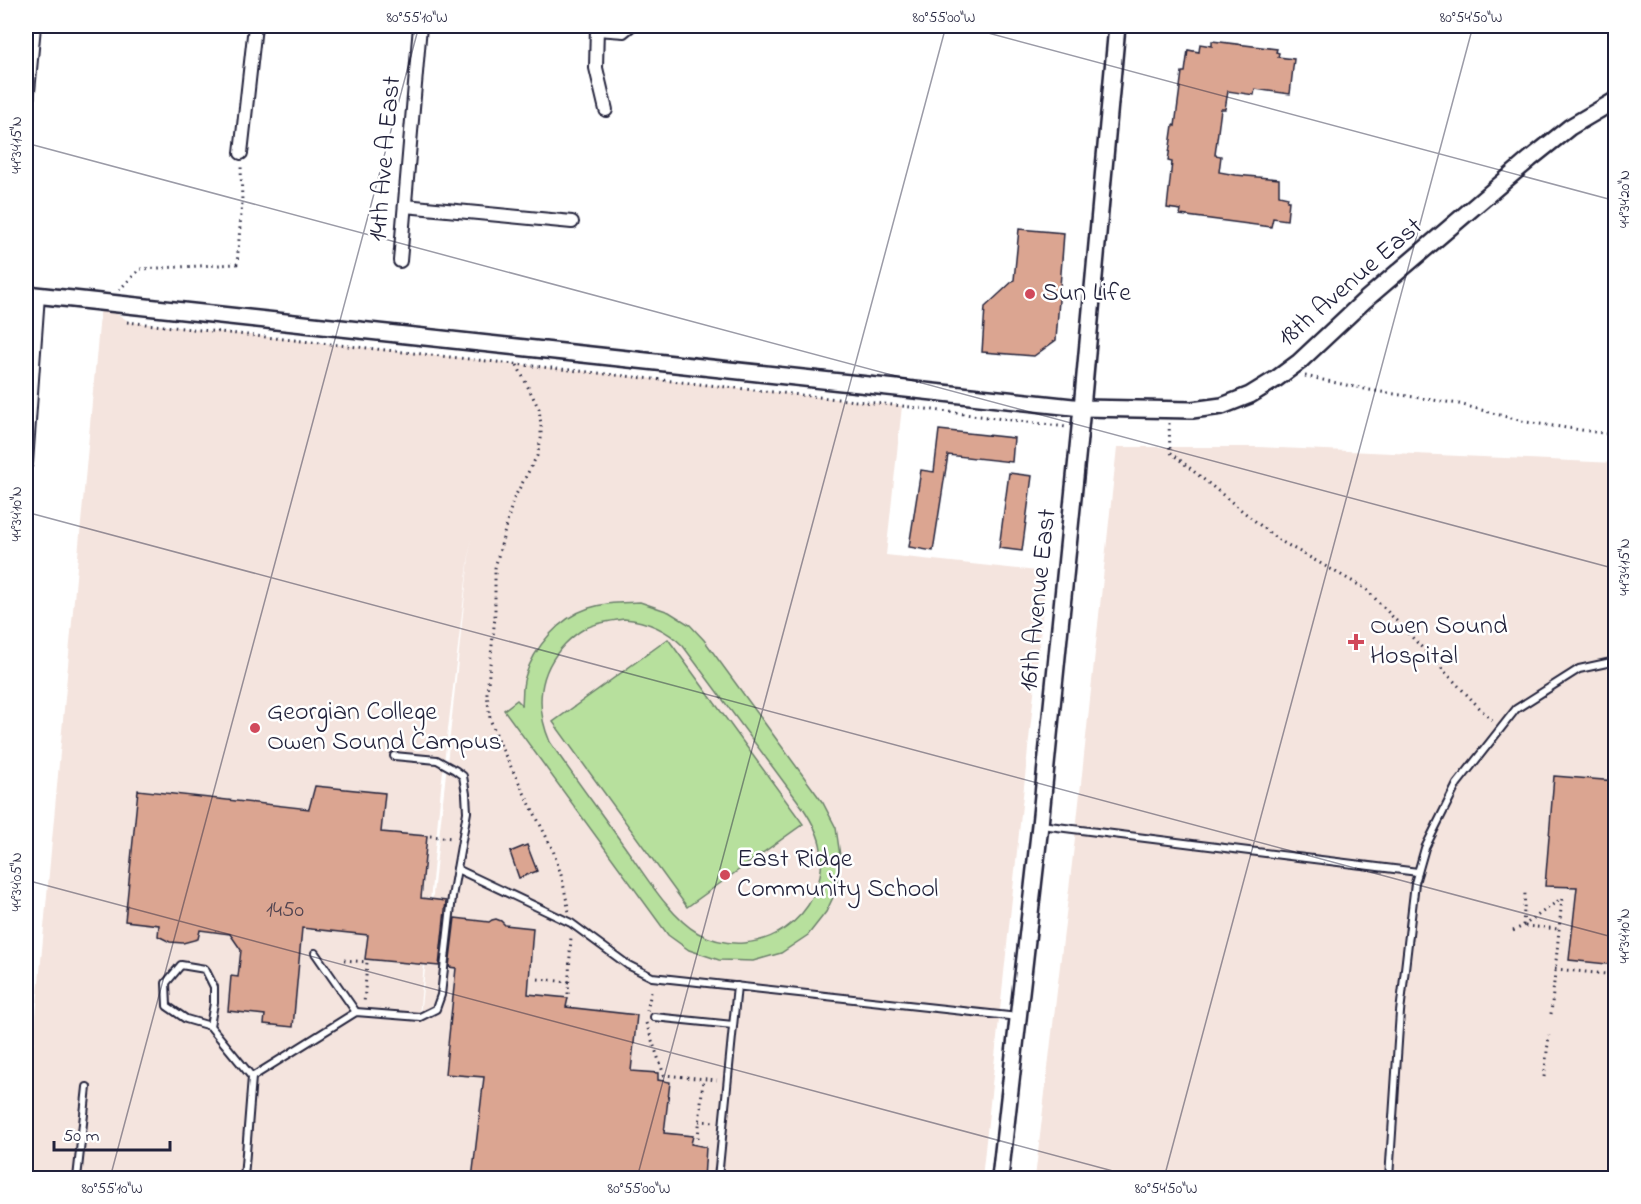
<svg xmlns="http://www.w3.org/2000/svg" width="1641" height="1204" font-family="'Indie Flower',sans-serif">
  <rect width="100%" height="100%" fill="#fff"/>
  <filter id="ink" filterUnits="userSpaceOnUse"><feTurbulence type="fractalNoise" baseFrequency=".0167" numOctaves="2"/><feDisplacementMap in="SourceGraphic" scale="12" xChannelSelector="R" yChannelSelector="G"/><feConvolveMatrix kernelMatrix="1 2 1 2 8 2 1 2 1" color-interpolation-filters="sRGB"/></filter>
  <g filter="url(#ink)">
    <g fill="#f4e4de" fill-rule="evenodd">
      <path d="M101 304 130 322 902 406 886 555 1047 572 982 1178H26V1125ZM471 539 420 1016H419L441 787Z"/>
      <path d="M1117 447H1259L1615 463V1178H1035L1077 821Z"/>
    </g>
    <g fill="#b7e09d" stroke="#6c816c" stroke-width="1.5" fill-rule="evenodd">
      <path d="M640 602 669 612 690 625 704 640 823 803 836 828 840 856 837 889 826 912 808 935 781 953 753 961 719 960 689 950 668 935 504 710 517 700 522 705C523 696 522 686 525 677 534 647 559 618 589 608 606 602 623 603 640 602ZM624 619C647 621 666 629 683 646L803 808C811 820 819 834 821 849 829 917 758 965 698 933 669 917 642 870 622 843 598 809 573 776 550 742 535 707 538 672 565 644 571 638 577 633 584 629 596 623 610 621 624 619Z"/>
      <path d="M668 639 803 824 687 907 553 722Z"/>
    </g>
    <g fill="#dba591" stroke="#22223b" stroke-width="1.5">
      <path d="M1212 41 1277 49 1276 52 1279 53 1278 57 1294 59 1290 94 1255 89 1254 95 1228 91 1225 109H1221L1215 155 1221 156 1219 172 1236 175 1279 179V195L1288 197 1287 201H1289L1287 220 1273 218 1271 227 1180 215 1181 210 1167 208 1172 162 1168 161 1173 125 1175 126 1182 72H1185L1188 50 1199 52 1200 44 1212 46Z"/>
      <path d="M1019 229 1064 233 1056 340 1034 356 982 352 985 307 1014 280Z"/>
      <path d="M939 430 1014 438 1012 462 948 455 933 551 909 547 921 470 934 472Z"/>
      <path d="M1009 473 1032 476 1022 551 999 548Z"/>
      <path d="M1554 776 1616 781V965L1569 960 1577 887 1545 886Z"/>
      <path d="M315 786 385 793 381 832 427 836 421 898 446 901 439 966 365 959 368 935 302 928 293 1027 264 1024 265 1015 228 1011 231 976 238 977 241 950 230 934 200 930 198 939 183 943 170 942 158 936 159 925 125 921 138 790 309 809Z"/>
      <path d="M527 845 537 871 519 878 510 852Z"/>
      <path d="M455 918 489 922 492 920 496 919 501 921 505 925 533 928 528 994 568 998 566 1007 637 1015 631 1071 658 1073V1080L670 1082 664 1133 693 1136 691 1144 706 1147 704 1179H472L484 1077 445 1074 456 968 449 967Z"/>
    </g>
    <g fill="none" stroke-linecap="round" stroke-linejoin="round">
      <defs>
        <g id="service">
          <path d="M597 32 624 34 634 26"/>
          <path d="M1041 825 1418 872"/>
          <path d="M457 869 571 923 628 965 652 977 1018 1017"/>
          <path d="M315 953 356 1012"/>
          <path d="M654 1017 733 1025"/>
          <path d="M210 1026 214 1003V987L205 969 181 965 166 983 167 1006 186 1019 210 1026 252 1077 244 1178"/>
          <path d="M252 1077 356 1012 420 1017 436 1009 441 995 452 897 467 812 466 794 463 776 455 770 437 760 394 756"/>
          <path d="M77 1178 87 1087"/>
          <path d="M718 1178 737 986"/>
          <path d="M1389 1178 1400 1012 1415 883 1425 848 1457 784 1516 709 1579 669 1616 661"/>
        </g>
        <g id="minor">
          <path d="M597 26 596 68 606 110"/>
          <path d="M26 114 34 26"/>
          <path d="M241 153 255 26"/>
          <path d="M405 206 572 222"/>
          <path d="M400 261 420 26"/>
          <path d="M26 463 38 295"/>
        </g>
        <g id="tertiary">
          <path d="M26 294 1082 408 1192 410 1222 406 1250 395 1276 379 1299 362 1364 301 1530 159 1570 127 1616 100"/>
          <path d="M1000 1178 1040 825 1082 408 1117 26"/>
        </g>
      </defs>
      <use href="#service" stroke="#22223b" stroke-width="10"/>
      <use href="#minor" stroke="#22223b" stroke-width="16"/>
      <use href="#tertiary" stroke="#22223b" stroke-width="20"/>
      <g stroke="#22223b" stroke-width="3" stroke-dasharray="1.5 4.5" stroke-linecap="butt">
        <path d="M119 290 140 269 237 264 242 202 241 166"/>
        <path d="M127 322 902 406 1066 427"/>
        <path d="M517 365 539 409 541 425V439L537 456 513 500 495 568V617L487 693 490 719 503 751 553 850 562 878 569 912"/>
        <path d="M1305 376 1369 390 1459 404 1526 422 1616 435"/>
        <path d="M1169 423 1170 452 1277 539 1366 589 1493 722"/>
        <path d="M430 836 453 838"/>
        <path d="M1523 926 1562 898"/>
        <path d="M1525 926 1559 929"/>
        <path d="M1513 931 1523 926 1525 893"/>
        <path d="M344 960 367 962 364 1004"/>
        <path d="M1555 969 1616 975"/>
        <path d="M538 979 569 982"/>
        <path d="M568 994 571 936"/>
        <path d="M647 1011 651 992"/>
        <path d="M1551 1014 1562 898"/>
        <path d="M646 1023 664 1075 717 1080"/>
        <path d="M1544 1077 1549 1035"/>
        <path d="M699 1121 715 1122"/>
        <path d="M698 1138 703 1079"/>
      </g>
      <use href="#service" stroke="#fff" stroke-width="6"/>
      <use href="#minor" stroke="#fff" stroke-width="12"/>
      <use href="#tertiary" stroke="#fff" stroke-width="15"/>
    </g>
  </g>
  <path fill="none" stroke="#22223b" stroke-width="1.5" stroke-opacity="0.45" d="M962 26 1616 201M26 143 1616 569M26 512 1616 938M26 880 1139 1178M110 1178 419 26M637 1178 946 26M1164 1178 1473 26"/>
  <g fill="#d1495b" stroke="#fff" stroke-width="2">
    <circle cx="1030" cy="294" r="6"/>
    <path d="M1353 633h6v6h6v6h-6v6h-6v-6h-6v-6h6z"/>
    <circle cx="255" cy="728" r="6"/>
    <circle cx="725" cy="875" r="6"/>
  </g>
  <g text-anchor="middle" dominant-baseline="central" stroke-width="5" stroke-linejoin="round" paint-order="stroke">
    <g font-size="22" fill="#504350">
      <text x="285" y="911">1450</text>
    </g>
    <g font-size="26" fill="#22223b" stroke="#fff">
      <text transform="translate(386 159) rotate(-85)">14th Ave A East</text>
      <text transform="translate(1351 283) rotate(-41)">18th Avenue East</text>
      <text transform="translate(1039 600) rotate(-84)">16th Avenue East</text>
    </g>
    <g font-size="26" fill="#22223b" stroke="#fff" text-anchor="start">
      <text x="1042" y="294">Sun Life</text>
      <text x="1370" y="627">Owen Sound<tspan x="1370" dy="30">Hospital</tspan></text>
      <text x="267" y="713">Georgian College<tspan x="267" dy="30">Owen Sound Campus</tspan></text>
      <text x="737" y="860">East Ridge<tspan x="737" dy="30">Community School</tspan></text>
    </g>
  </g>
  <rect width="1641" height="1204" fill="none" stroke="#fff" stroke-width="66"/>
  <path d="M54 1141v9h116v-9" fill="none" stroke="#22223b" stroke-width="3"/>
  <text x="63" y="1141" font-size="18" fill="#22223b" stroke="#ffffff" stroke-width="4.5" paint-order="stroke">50 m</text>
  <rect x="33" y="33" width="1575" height="1138" fill="none" stroke="#22223b" stroke-width="2"/>
  <g font-size="15" text-anchor="middle" fill="#22223b">
    <text x="417" y="22">80°55'10"W</text>
    <text x="944" y="22">80°55'00"W</text>
    <text x="1471" y="22">80°54'50"W</text>
    <text transform="translate(16 145) rotate(-90)" y="5">44°34'15"N</text>
    <text transform="translate(1624 199) rotate(-90)" y="5">44°34'20"N</text>
    <text transform="translate(16 514) rotate(-90)" y="5">44°34'10"N</text>
    <text transform="translate(1624 567) rotate(-90)" y="5">44°34'15"N</text>
    <text transform="translate(16 882) rotate(-90)" y="5">44°34'05"N</text>
    <text transform="translate(1624 936) rotate(-90)" y="5">44°34'10"N</text>
    <text x="112" y="1193">80°55'10"W</text>
    <text x="639" y="1193">80°55'00"W</text>
    <text x="1166" y="1193">80°54'50"W</text>
  </g>
</svg>
